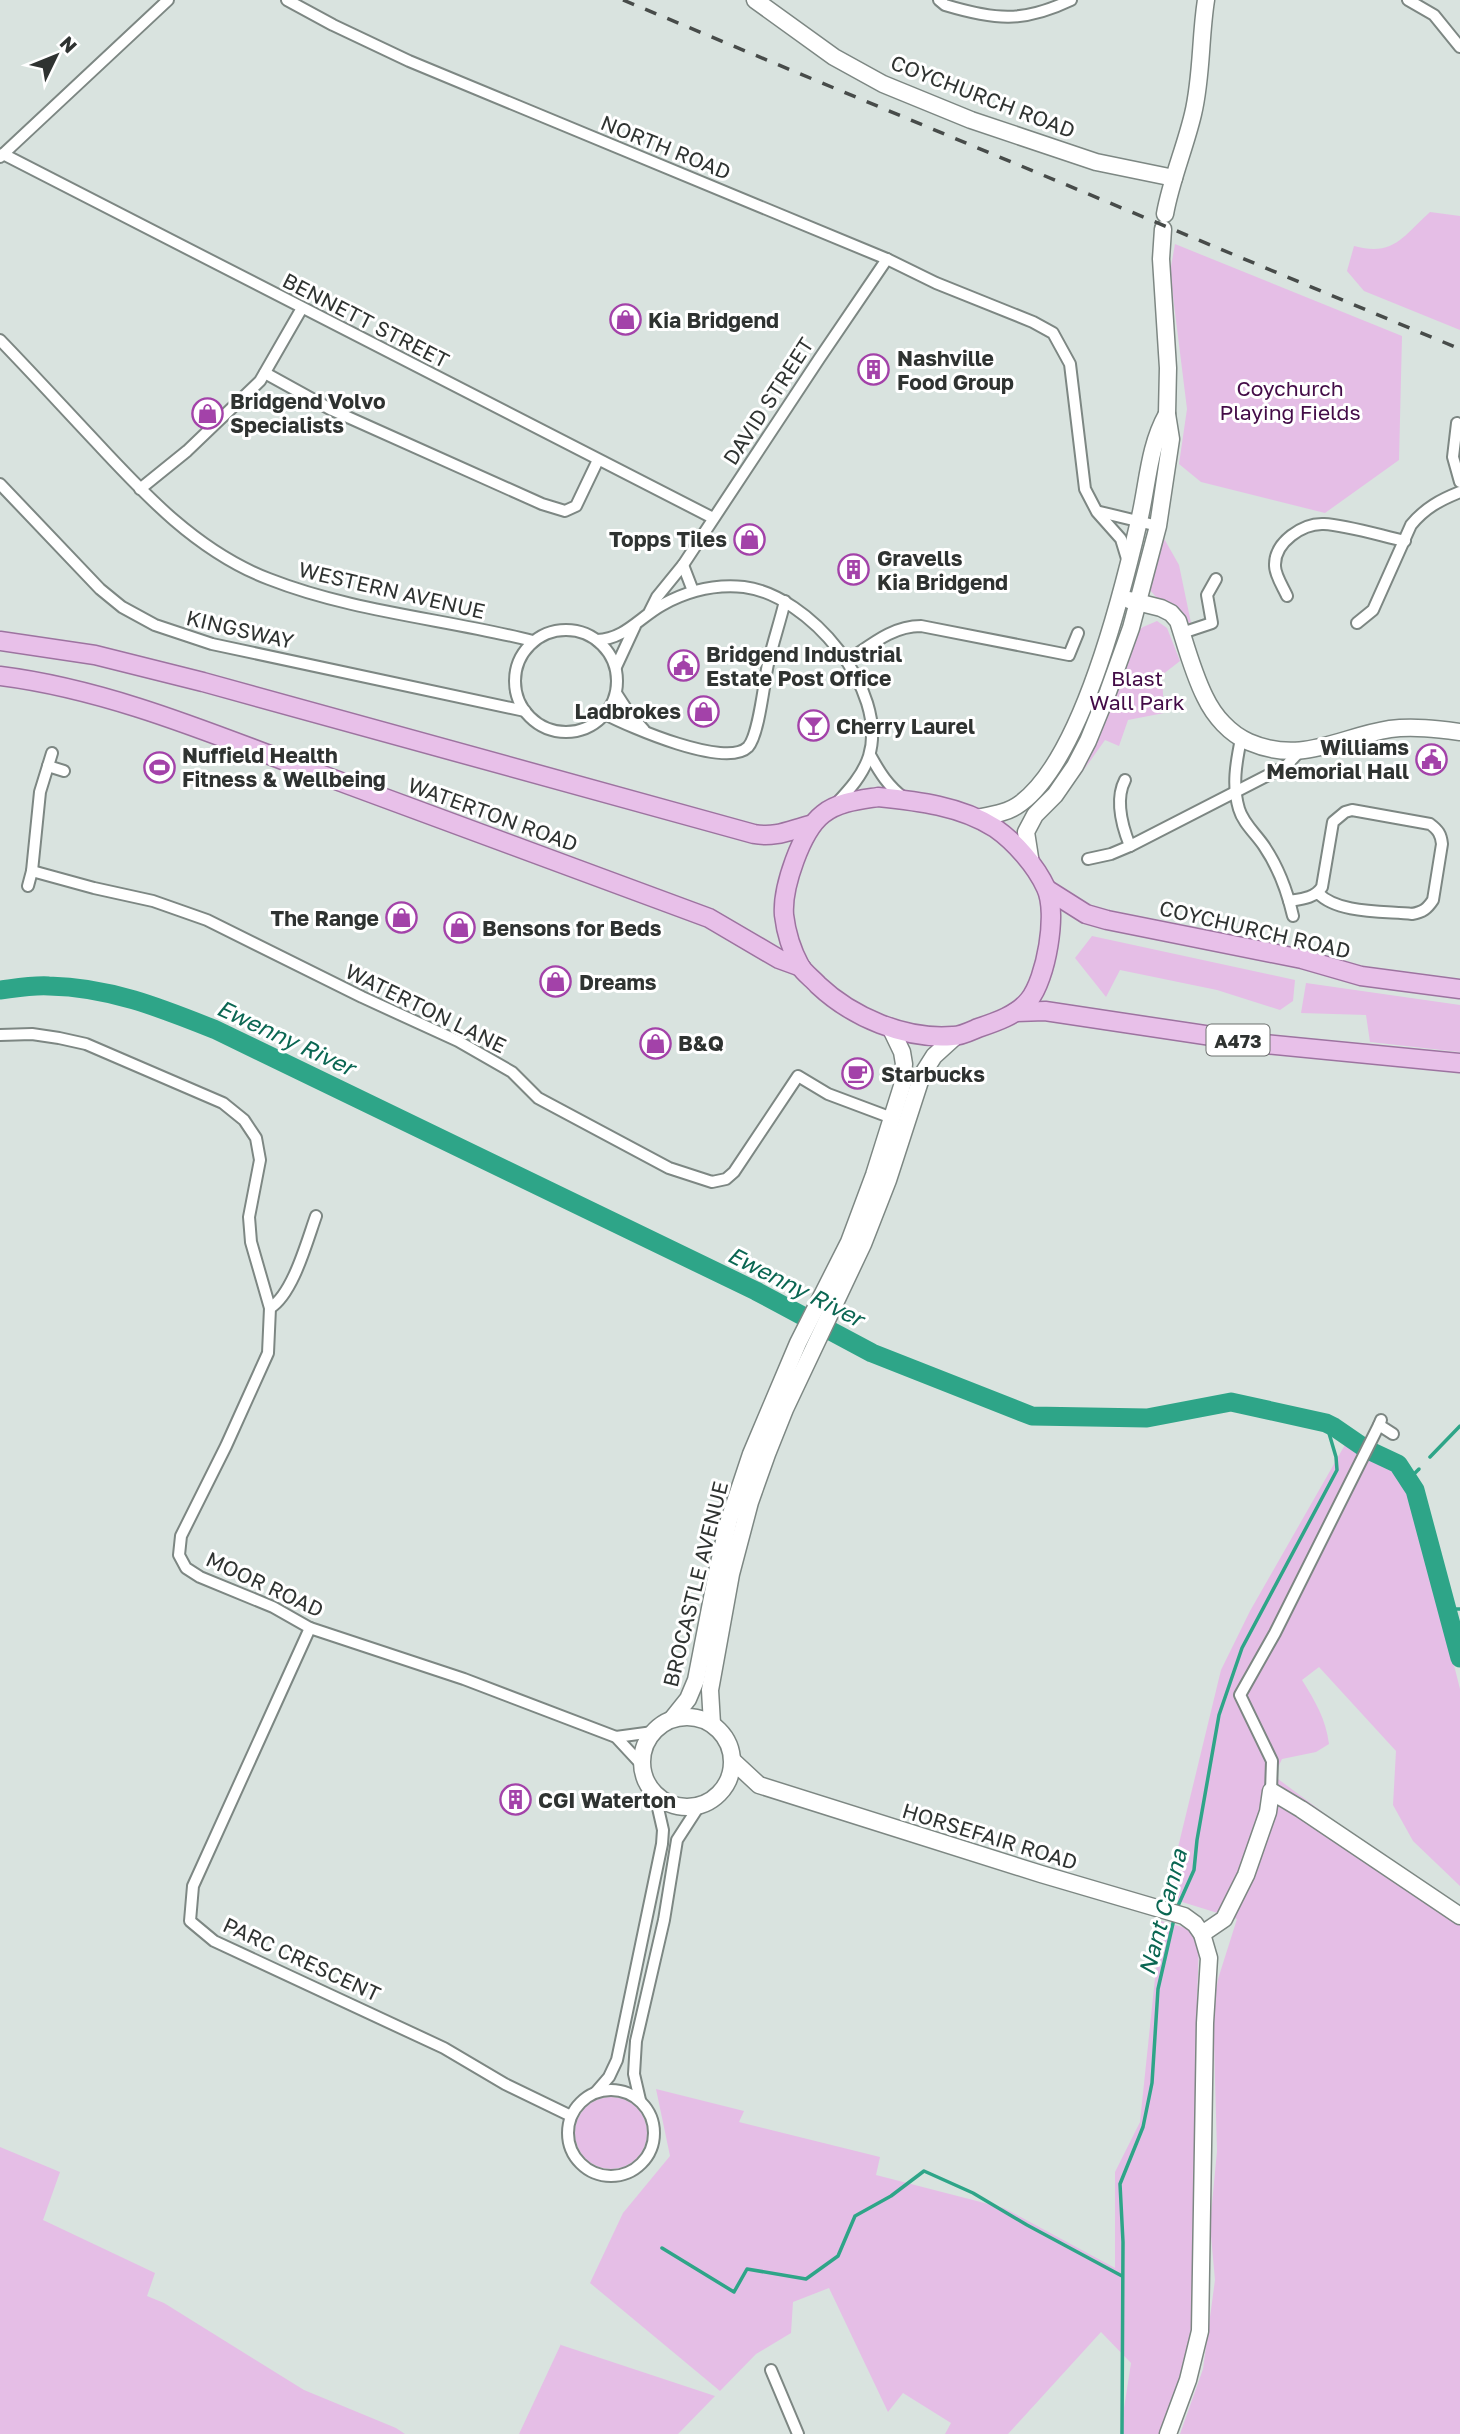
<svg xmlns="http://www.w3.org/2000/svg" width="1460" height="2434" font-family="'Golos Text',sans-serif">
  <rect width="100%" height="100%" fill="#d9e3df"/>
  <g fill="#e5bee6">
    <path d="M1430 212 1460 216V330L1364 291 1347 271 1354 246C1394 257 1403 236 1430 212Z"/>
    <path d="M1175 244 1402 336 1399 460 1325 513 1201 482 1179 464 1187 409 1170 272Z"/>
    <path d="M1162 535 1179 565 1191 623 1187 622 1176 606 1156 597 1150 590Z"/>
    <path d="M1157 621 1167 628 1180 661 1162 675 1164 713 1128 720 1119 746 1105 740 1078 778 1076 776 1135 633 1143 627Z"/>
    <path d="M1092 936 1295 980 1293 1001 1280 1010 1217 990 1120 970 1106 997 1075 958Z"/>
    <path d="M1306 983 1460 1005V1052L1370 1042 1366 1015 1301 1013Z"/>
    <path d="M1346 1443 1399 1473 1412 1498 1460 1689V1886L1413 1841 1393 1805 1396 1751 1319 1667 1302 1680C1315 1701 1326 1719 1329 1744L1316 1752 1282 1759 1274 1776 1379 1854 1460 1906V2434H1180L1203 2369 1215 2280 1210 2225 1217 2151 1213 2007 1218 1979 1237 1919 1166 1897 1221 1670 1250 1611Z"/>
    <path d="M1161 1921 1186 1928 1194 1934 1199 1943 1197 2000 1199 2102 1196 2297 1190 2355 1161 2434H1120L1131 2363 1101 2332 1008 2434H945L951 2423 903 2393 888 2412 829 2288 793 2302 791 2333 756 2354 720 2391 590 2283 623 2213 670 2156 656 2089 744 2111 739 2122 880 2157 876 2175 1004 2208 1115 2268V2172L1140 2122Z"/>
    <circle cx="611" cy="2133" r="36"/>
    <path d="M0 2147 60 2172 43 2220 155 2273 147 2296 164 2303 304 2390 396 2428 405 2434H0Z"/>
    <path d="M561 2344V2345L715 2396 678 2434H519Z"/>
  </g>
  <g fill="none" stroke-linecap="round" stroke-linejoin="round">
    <g stroke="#2ea588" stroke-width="3.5">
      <path d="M1430 1457 1460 1426"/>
      <path d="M1408 1480 1419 1469"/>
      <path d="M1447 1609H1460"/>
      <path d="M1177 1908 1194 1870 1197 1840 1219 1715 1242 1648 1337 1470 1336 1457 1326 1423"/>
      <path d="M662 2248 734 2292 747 2269 806 2279 838 2256 855 2216 891 2196 924 2171 973 2193 1027 2225 1122 2276"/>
      <path d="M1122 2434 1123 2242 1120 2184 1143 2127 1152 2083 1158 1989 1174 1919"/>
    </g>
    <path stroke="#2ea588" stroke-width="19" d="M0 990C16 988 33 985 49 986 109 987 161 1008 216 1030L756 1291 872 1353 1032 1416 1147 1418 1231 1402 1326 1423 1334 1427 1366 1449 1398 1464 1415 1490 1460 1658"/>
    <defs>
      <g id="street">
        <path d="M287 0 333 25 409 61 887 259 936 283 1033 322 1053 333 1070 364 1085 489 1097 512 1121 539 1128 562"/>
        <path d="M939 0 945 5C995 20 1023 23 1071 0"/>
        <path d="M1408 0 1434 15 1460 47"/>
        <path d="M3 154 713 518"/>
        <path d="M0 157 168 0"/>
        <path d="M0 340C32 373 63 407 95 441 145 495 198 552 269 579 353 612 446 619 533 641"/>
        <path d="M265 373 332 410 542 504 565 511 576 506 598 460"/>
        <path d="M1457 423 1453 457 1460 482"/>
        <path d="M0 484 100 589 122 607 155 625 212 644 525 711"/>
        <path d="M140 489 187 451 260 381 302 308"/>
        <path d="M1100 512 1158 526"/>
        <path d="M683 565 693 591"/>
        <path d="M1287 596C1283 587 1275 575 1275 566 1274 542 1303 523 1324 524 1346 525 1382 536 1405 541"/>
        <path d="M650 611 657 597 683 565 819 359 887 259"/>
        <path d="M1357 623 1373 610 1411 525C1425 508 1440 500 1460 492"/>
        <circle cx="566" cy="681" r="51"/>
        <path d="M1182 633 1212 623 1207 595 1216 579"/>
        <path d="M597 640C625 639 640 617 662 605 687 591 715 584 744 587 809 595 889 690 869 756 863 775 849 790 836 804"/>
        <path d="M847 661C871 645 892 626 921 626L1069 655 1078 633"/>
        <path d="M616 667 635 626"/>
        <path d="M616 693 629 713 644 730"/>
        <path d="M605 714C630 727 726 769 748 747 759 735 764 682 768 664 773 642 780 622 785 601"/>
        <path d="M1241 739C1236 763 1232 786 1239 809 1243 823 1256 834 1264 846 1279 868 1287 890 1293 916"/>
        <path d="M870 755C880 773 888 786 904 798"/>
        <path d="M48 766 64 771"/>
        <path d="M1125 780C1115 799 1122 826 1130 846"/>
        <path d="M1088 859 1111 854 1130 846 1286 766 1299 752"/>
        <path d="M32 871 94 888 153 901 207 920 362 997 458 1041 512 1072 538 1098 669 1168 712 1182 726 1179 734 1172 798 1076 828 1094 892 1118"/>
        <path d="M28 886 32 871 40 792 52 753"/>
        <path d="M1289 901C1302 899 1315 898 1322 887L1333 822 1345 812 1352 810 1430 824C1438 830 1441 834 1442 844L1433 900C1427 909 1423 912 1412 914 1384 911 1338 914 1318 893"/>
        <path d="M0 1035 32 1034 59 1038 86 1044 223 1103 244 1120 256 1138 260 1160 249 1217 251 1242 270 1308 268 1353 226 1446 181 1536 179 1555 186 1568 200 1577 273 1607 310 1628 464 1679 616 1737 642 1765"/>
        <path d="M270 1308C293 1294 307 1241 316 1216"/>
        <path d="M1381 1420 1379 1425 1393 1434"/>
        <path d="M310 1628 193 1886 190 1921 214 1941 444 2048 505 2084 571 2116"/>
        <path d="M616 1737 653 1732"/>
        <path d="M1271 1791 1272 1761 1240 1695 1275 1633 1379 1425"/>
        <circle cx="611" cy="2133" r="43"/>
        <path d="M596 2092 609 2077 617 2060 662 1844 663 1830 655 1795"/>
        <path d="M640 2100 634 2074 636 2041 664 1920 677 1840 699 1806"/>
        <path d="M771 2370 798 2434"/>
      </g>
      <g id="secondary">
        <path d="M755 0 834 57 883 84 971 120 1096 162 1174 178"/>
        <path d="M1165 214C1171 180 1185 148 1193 114 1202 77 1200 38 1206 0"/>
        <path d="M1129 600 1161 608 1171 613 1178 621C1186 646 1193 673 1205 697 1214 716 1230 734 1249 742 1302 765 1339 737 1390 729 1413 726 1437 729 1460 732"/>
        <path d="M976 818C992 815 1008 813 1021 803 1082 757 1122 595 1139 521 1148 484 1148 448 1167 414"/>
        <path d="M1031 864 1026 832 1035 815 1055 795 1075 766 1088 741 1108 692 1131 628 1158 526 1171 439 1167 414 1168 368 1161 259 1163 229"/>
        <circle cx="687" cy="1762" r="45"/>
        <path d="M672 1719 688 1699 696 1680 718 1567 729 1520 751 1454 798 1343 849 1242 874 1175 902 1086 904 1064 902 1052 890 1027"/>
        <path d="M712 1724 710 1690 731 1574 750 1502 767 1454 785 1409 863 1244 888 1180 922 1075 934 1056 956 1036"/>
        <path d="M733 1761 759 1785 1041 1874 1184 1916 1195 1924 1202 1934 1209 1958 1205 2023 1200 2331 1188 2380 1168 2434"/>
        <path d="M1202 1934 1224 1919 1246 1875 1268 1812 1271 1791 1301 1809 1460 1916"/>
      </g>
      <g id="primary">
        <path d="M0 641 95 655 203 682 754 834C776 838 790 830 810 825"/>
        <path d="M0 676C112 690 220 737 325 776 453 823 581 870 709 918L779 959 801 967"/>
        <path d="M878 797C917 801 961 806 995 828 1015 842 1036 866 1046 888 1058 913 1046 979 1029 1000 1017 1015 996 1022 978 1028 971 1031 961 1036 953 1036 905 1040 852 1017 818 985 813 979 804 973 800 966 792 951 786 932 784 915 782 888 801 831 823 814 838 802 859 800 878 797Z"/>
        <path d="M1048 890 1086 914 1107 920 1302 959 1361 976 1460 989"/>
        <path d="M1016 1012 1045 1011 1265 1044 1460 1063"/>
      </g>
    </defs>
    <use href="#street" stroke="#7d8783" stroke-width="14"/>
    <use href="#secondary" stroke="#7d8783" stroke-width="19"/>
    <use href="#primary" stroke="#9d73a0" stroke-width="21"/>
    <use href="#street" stroke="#fff" stroke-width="10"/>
    <use href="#secondary" stroke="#fff" stroke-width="16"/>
    <use href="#primary" stroke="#e8c0e9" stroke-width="18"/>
    <path stroke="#474b49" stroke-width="3.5" stroke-dasharray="12 12" stroke-linecap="butt" d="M623 0 1460 349"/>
  </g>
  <defs>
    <symbol id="shop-ring" viewBox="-11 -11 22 22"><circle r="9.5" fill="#fff" stroke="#a342a9" stroke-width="1.5"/><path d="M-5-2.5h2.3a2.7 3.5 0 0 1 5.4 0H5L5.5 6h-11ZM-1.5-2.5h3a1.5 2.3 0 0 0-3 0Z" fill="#a342a9"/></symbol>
    <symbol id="building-ring" viewBox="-11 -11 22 22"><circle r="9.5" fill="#fff" stroke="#a342a9" stroke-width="1.5"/><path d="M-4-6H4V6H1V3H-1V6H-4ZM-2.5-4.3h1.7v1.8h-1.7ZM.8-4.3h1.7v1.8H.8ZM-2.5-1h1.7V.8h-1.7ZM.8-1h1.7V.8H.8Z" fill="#a342a9"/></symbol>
    <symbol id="civic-ring" viewBox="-11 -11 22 22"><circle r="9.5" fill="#fff" stroke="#a342a9" stroke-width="1.5"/><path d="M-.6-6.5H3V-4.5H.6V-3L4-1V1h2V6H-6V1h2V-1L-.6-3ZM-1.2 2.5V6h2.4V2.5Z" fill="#a342a9"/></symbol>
    <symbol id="bar-ring" viewBox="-11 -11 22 22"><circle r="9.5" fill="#fff" stroke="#a342a9" stroke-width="1.5"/><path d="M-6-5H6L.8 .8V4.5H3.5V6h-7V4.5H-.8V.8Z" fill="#a342a9"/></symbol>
    <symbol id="stadium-ring" viewBox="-11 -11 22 22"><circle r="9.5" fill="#fff" stroke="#a342a9" stroke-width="1.5"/><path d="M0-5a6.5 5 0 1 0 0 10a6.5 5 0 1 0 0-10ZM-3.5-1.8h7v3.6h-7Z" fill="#a342a9"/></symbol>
    <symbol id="cafe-ring" viewBox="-11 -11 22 22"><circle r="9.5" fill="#fff" stroke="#a342a9" stroke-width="1.5"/><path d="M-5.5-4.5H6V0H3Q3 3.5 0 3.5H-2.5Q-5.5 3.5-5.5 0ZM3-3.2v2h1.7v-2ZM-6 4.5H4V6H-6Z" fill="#a342a9"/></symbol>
  </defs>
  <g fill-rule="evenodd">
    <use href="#shop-ring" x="608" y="302" width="35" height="35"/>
    <use href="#building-ring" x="856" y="352" width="35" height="35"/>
    <use href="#shop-ring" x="190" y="396" width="35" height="35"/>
    <use href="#shop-ring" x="732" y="522" width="35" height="35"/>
    <use href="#building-ring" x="836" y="552" width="35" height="35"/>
    <use href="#civic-ring" x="666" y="648" width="35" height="35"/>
    <use href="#shop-ring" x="686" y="694" width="35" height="35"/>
    <use href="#bar-ring" x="796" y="708" width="35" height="35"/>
    <use href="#civic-ring" x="1414" y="742" width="35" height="35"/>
    <use href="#stadium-ring" x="142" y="750" width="35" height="35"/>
    <use href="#shop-ring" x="384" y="900" width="35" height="35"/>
    <use href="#shop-ring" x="442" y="910" width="35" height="35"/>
    <use href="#shop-ring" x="538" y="964" width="35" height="35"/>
    <use href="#shop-ring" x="638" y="1026" width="35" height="35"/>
    <use href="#cafe-ring" x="840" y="1056" width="35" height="35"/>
    <use href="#building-ring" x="498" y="1782" width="35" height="35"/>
  </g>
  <g text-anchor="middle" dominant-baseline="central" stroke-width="6" stroke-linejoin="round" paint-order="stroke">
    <rect fill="#fff" stroke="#6d706f" stroke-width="2" x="1206.5" y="1024.5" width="63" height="31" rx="5"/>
    <g font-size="19" font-weight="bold" fill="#2f3331">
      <text x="1238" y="1040">A473</text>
    </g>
    <g font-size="21" fill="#2f3331" stroke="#fff">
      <text transform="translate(983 96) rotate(21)">COYCHURCH ROAD</text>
      <text transform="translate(666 147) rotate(22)">NORTH ROAD</text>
      <text transform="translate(366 320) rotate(27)">BENNETT STREET</text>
      <text transform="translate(768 401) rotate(-57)">DAVID STREET</text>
      <text transform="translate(392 590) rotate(13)">WESTERN AVENUE</text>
      <text transform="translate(240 629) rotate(13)">KINGSWAY</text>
      <text transform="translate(493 814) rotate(20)">WATERTON ROAD</text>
      <text transform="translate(1255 929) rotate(13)">COYCHURCH ROAD</text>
      <text transform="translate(426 1008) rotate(26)">WATERTON LANE</text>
      <text transform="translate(265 1584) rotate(25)">MOOR ROAD</text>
      <text transform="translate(695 1584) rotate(-76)">BROCASTLE AVENUE</text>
      <text transform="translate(990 1836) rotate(17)">HORSEFAIR ROAD</text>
      <text transform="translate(302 1959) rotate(25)">PARC CRESCENT</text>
    </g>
    <g font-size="21" font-weight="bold" fill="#2f3331" stroke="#fff" text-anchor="start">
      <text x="648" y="320">Kia Bridgend</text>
      <text x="897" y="358">Nashville<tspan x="897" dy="24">Food Group</tspan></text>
      <text x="230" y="401">Bridgend Volvo<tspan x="230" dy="24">Specialists</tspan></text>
      <text x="727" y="539" text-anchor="end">Topps Tiles</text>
      <text x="877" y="558">Gravells<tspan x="877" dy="24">Kia Bridgend</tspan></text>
      <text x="706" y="654">Bridgend Industrial<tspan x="706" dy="24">Estate Post Office</tspan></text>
      <text x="681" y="711" text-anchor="end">Ladbrokes</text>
      <text x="836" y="726">Cherry Laurel</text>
      <text x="1409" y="747" text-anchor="end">Williams<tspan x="1409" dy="24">Memorial Hall</tspan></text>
      <text x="182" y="755">Nuffield Health<tspan x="182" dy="24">Fitness &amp; Wellbeing</tspan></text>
      <text x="379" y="918" text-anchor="end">The Range</text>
      <text x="482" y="928">Bensons for Beds</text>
      <text x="579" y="982">Dreams</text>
      <text x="678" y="1043">B&amp;Q</text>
      <text x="881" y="1074">Starbucks</text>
      <text x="538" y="1800">CGI Waterton</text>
    </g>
    <g font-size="21" fill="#430b47" stroke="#fff">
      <text x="1290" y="388">Coychurch<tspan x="1290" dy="24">Playing Fields</tspan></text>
      <text x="1137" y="678">Blast<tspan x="1137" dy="24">Wall Park</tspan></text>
    </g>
    <g font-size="23" font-style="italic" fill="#0a6652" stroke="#fff">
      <text transform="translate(286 1037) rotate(25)">Ewenny River</text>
      <text transform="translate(796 1286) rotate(27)">Ewenny River</text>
      <text transform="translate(1162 1912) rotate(-75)">Nant Canna</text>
    </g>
  </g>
  <g transform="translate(56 56) rotate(47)" stroke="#ffffff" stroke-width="5" paint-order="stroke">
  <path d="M0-5L12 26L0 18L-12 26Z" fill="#2f3331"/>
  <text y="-10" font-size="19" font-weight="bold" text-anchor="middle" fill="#2f3331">N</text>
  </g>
</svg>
